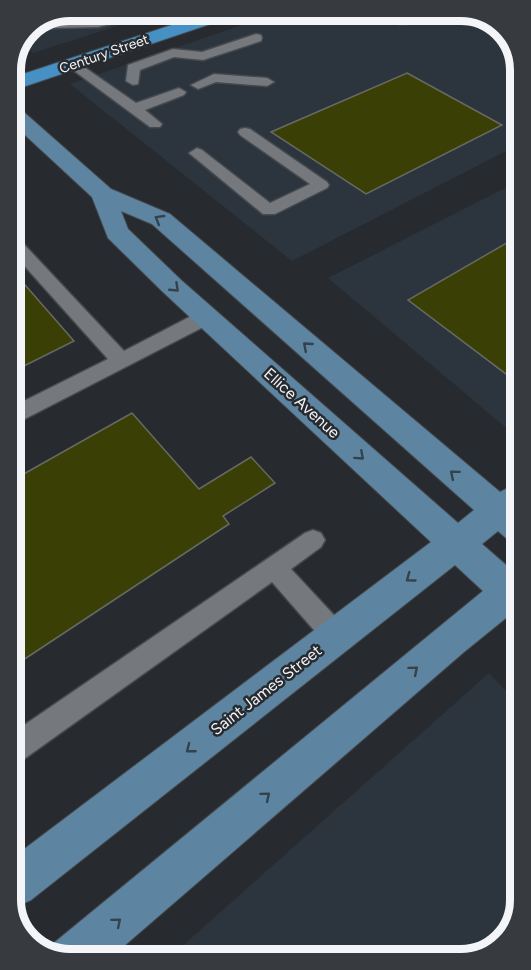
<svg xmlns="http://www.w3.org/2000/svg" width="531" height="970" font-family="Figtree,sans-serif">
  <rect width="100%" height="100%" fill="#272b2f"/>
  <g fill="#2c353d">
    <path d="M70 11H164L33 53 21 43 28 28Z"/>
    <path d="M283 11H465L494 21 516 47V146L292 261 70 84Z"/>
    <path d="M517 182 518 435 516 436 328 278Z"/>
    <path d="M489 673 519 704 520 904 510 933 484 955 169 958Z"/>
  </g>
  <g fill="#3a4005" stroke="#686963" stroke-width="1.5">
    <path d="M407 73 502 125 366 194 271 132Z"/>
    <path d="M517 237V250L518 383 408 300Z"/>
    <path d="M12 270 74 341 12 372Z"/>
    <path d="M132 413 199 489 251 457 275 483 223 516 229 524 14 666 13 480Z"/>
  </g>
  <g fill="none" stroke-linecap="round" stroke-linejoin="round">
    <defs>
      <g id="service">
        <path d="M131 11H148L135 18 98 27 54 28 25 35 28 28 52 18 56 20 88 21Z"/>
        <path d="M420 11H436L407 24H399L397 21Z"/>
        <path d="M256 34 261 35 262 38 261 41 203 60 174 57 140 70 138 84 133 85 126 81 128 65 173 49 202 52Z"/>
        <path d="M74 60 136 103 179 88 186 92 184 95 145 110 162 124 160 127H150L69 67 67 64 69 61Z"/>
        <path d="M214 74 267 78 274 82 267 86 216 82 198 89 191 85Z"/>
        <path d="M245 128 250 129 327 182 329 185 327 188 275 214H263L189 153 197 148 202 150 270 203 310 184 240 135 238 132 240 129Z"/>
        <path d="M12 237 18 238 124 351 199 312 206 310 213 312 215 317 213 322 13 425 12 407 108 359 12 252Z"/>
        <path d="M313 530 321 533 325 540 321 547 291 569 345 627 349 636 345 645 336 648 327 645 272 582 24 759 14 763V732L305 533Z"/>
      </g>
      <path id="secondary" d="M11 105 18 107 111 189 170 214 500 492 518 483V543L506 538 498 531 482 544 513 571 519 569V617L511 614 464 652 109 959H66L50 954 55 942 483 591 455 565 31 900 15 907V856L431 542 163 292 108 238 92 197 11 122ZM121 211 152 224 474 510 458 523 181 280 128 229Z"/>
      <path id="primary" d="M214 11H240L237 15 11 91V78Z"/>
    </defs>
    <use href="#service" stroke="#46494d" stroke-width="3"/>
    <use href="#secondary" stroke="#46494d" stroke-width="2"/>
    <use href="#primary" stroke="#46494d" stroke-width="2"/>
    <use href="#service" fill="#75797e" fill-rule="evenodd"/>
    <use href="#secondary" fill="#5d85a1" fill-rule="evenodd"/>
    <use href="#primary" fill="#4690c4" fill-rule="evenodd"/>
  </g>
  <defs><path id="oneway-chevron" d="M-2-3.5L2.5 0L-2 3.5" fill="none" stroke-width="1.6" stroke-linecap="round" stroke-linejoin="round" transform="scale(1.5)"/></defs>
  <g stroke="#34424c">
    <use href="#oneway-chevron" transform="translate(159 219) rotate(-149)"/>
    <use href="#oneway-chevron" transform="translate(175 288) rotate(43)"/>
    <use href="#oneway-chevron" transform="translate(307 346) rotate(-139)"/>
    <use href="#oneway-chevron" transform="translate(360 456) rotate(42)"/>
    <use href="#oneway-chevron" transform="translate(454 474) rotate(-140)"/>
    <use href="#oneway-chevron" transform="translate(410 578) rotate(144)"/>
    <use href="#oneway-chevron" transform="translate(414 670) rotate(-40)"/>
    <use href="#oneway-chevron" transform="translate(190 749) rotate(142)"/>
    <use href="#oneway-chevron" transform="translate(266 796) rotate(-40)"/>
    <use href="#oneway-chevron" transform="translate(117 922) rotate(-40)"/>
  </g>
  <g text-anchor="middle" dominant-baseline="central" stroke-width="5" stroke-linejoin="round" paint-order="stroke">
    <g font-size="14" fill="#f3f5f8" stroke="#272b2f">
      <text transform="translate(104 54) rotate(-19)">Century Street</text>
    </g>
    <g font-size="16" fill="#f3f5f8" stroke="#272b2f">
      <text transform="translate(302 403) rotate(42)">Ellice Avenue</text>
      <text transform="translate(266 690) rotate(-38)">Saint James Street</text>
    </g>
  </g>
  <path d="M0 0H531V970H0ZM70 21H461A49 49 0 0 1 510 70V900A49 49 0 0 1 461 949H70A49 49 0 0 1 21 900V70A49 49 0 0 1 70 21Z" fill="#373b3f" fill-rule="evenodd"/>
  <path fill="none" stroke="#f3f5f8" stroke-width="8" d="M70 21H461A49 49 0 0 1 510 70V900A49 49 0 0 1 461 949H70A49 49 0 0 1 21 900V70A49 49 0 0 1 70 21Z"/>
</svg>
